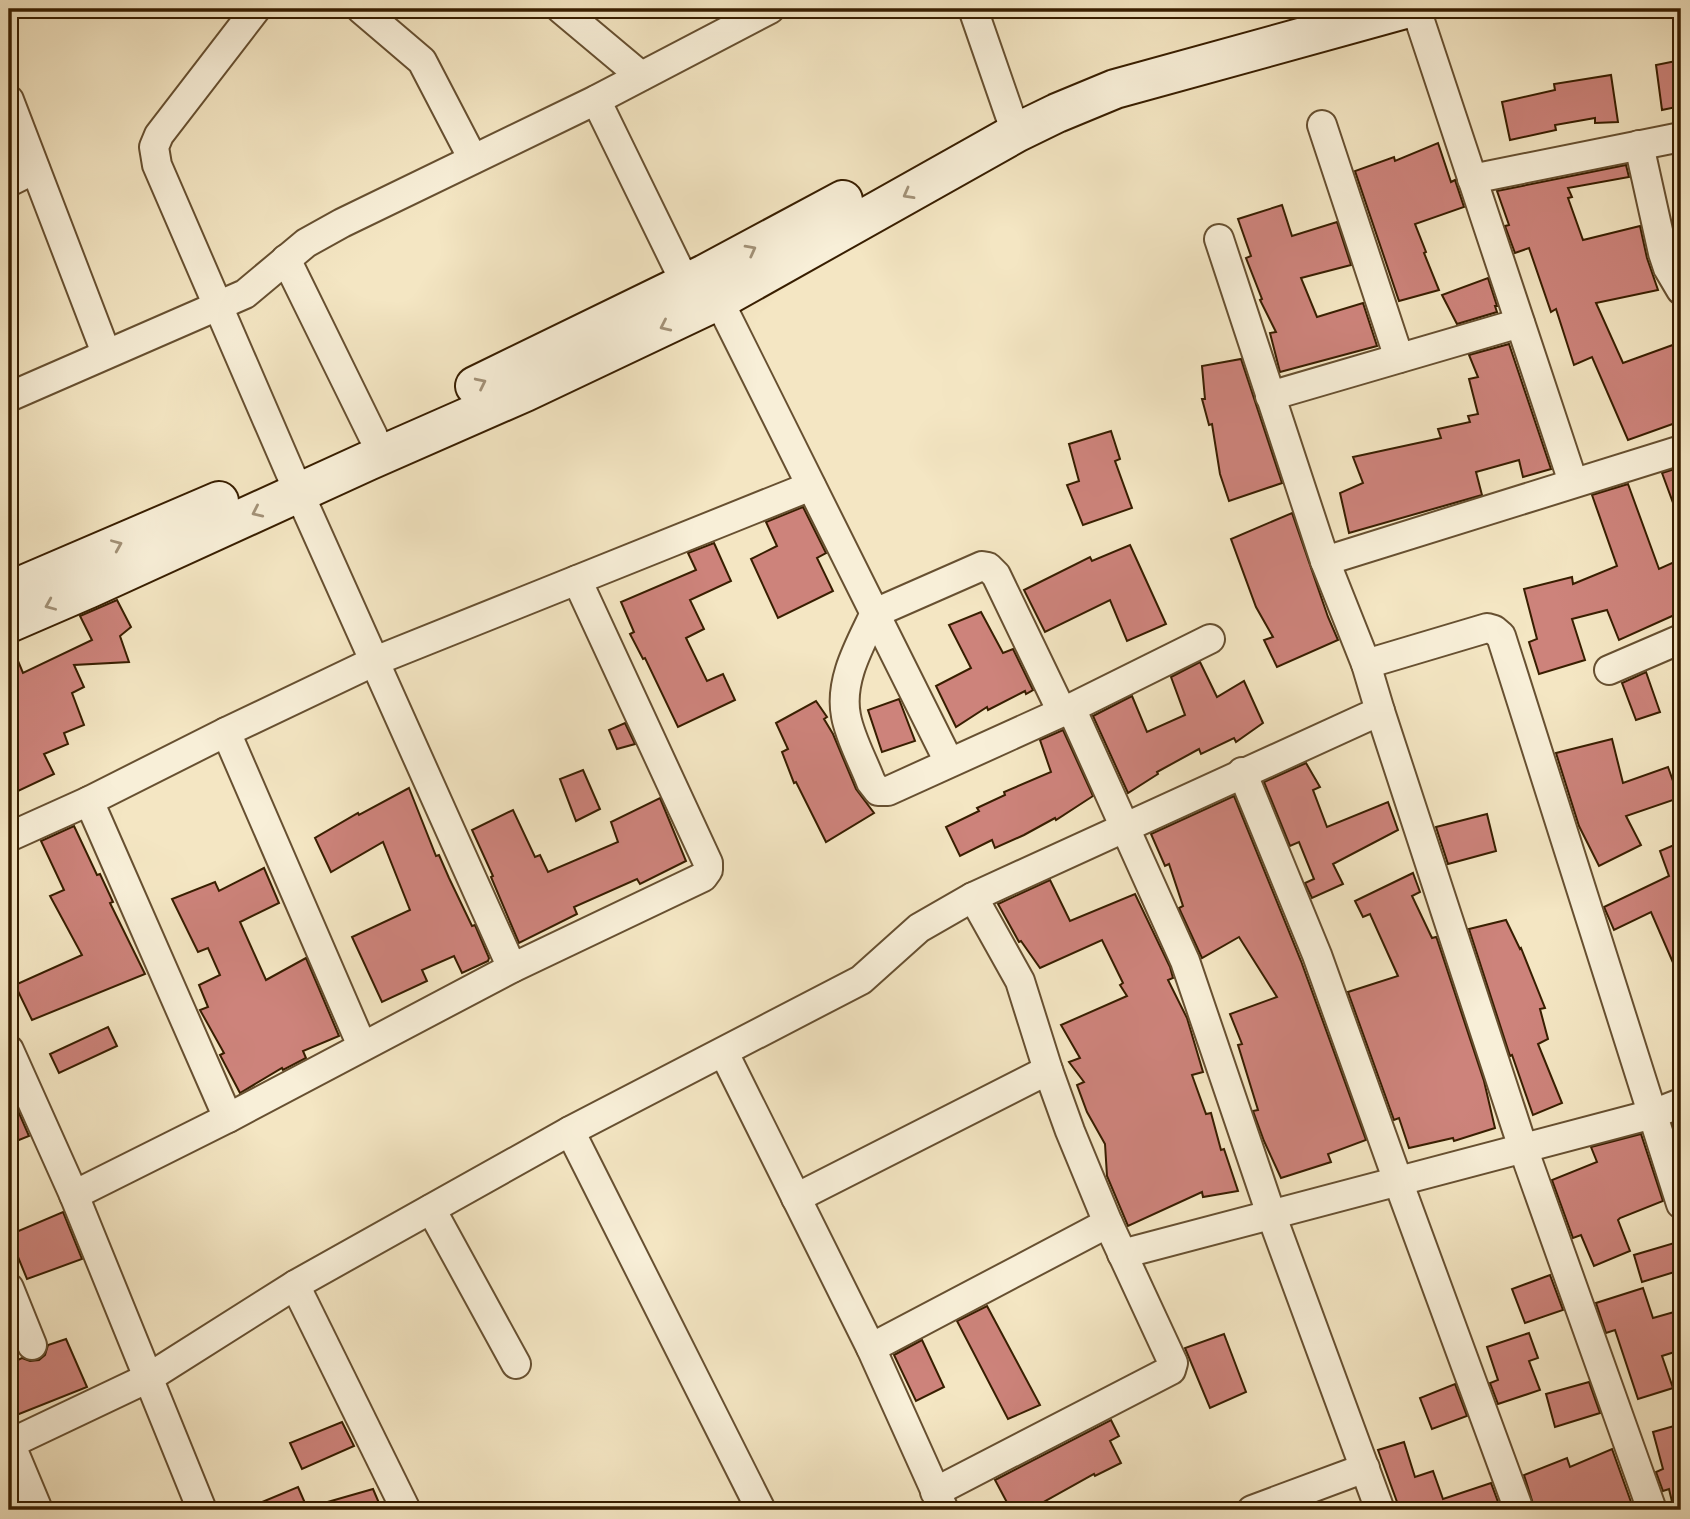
<svg xmlns="http://www.w3.org/2000/svg" width="1690" height="1519" font-family="'Gentium Book Plus',serif">
  <rect width="100%" height="100%" fill="#f4e6c3"/>
  <filter id="stains"><feTurbulence type="fractalNoise" baseFrequency=".00286" numOctaves="4"/><feColorMatrix values="0 0 0 0 .2 0 0 0 0 .09 0 0 0 0 .02 0 0 0 .5 -.17"/></filter>
  <radialGradient id="worn" r=".72"><stop offset=".6" stop-color="#630" stop-opacity="0"/><stop offset="1" stop-color="#630" stop-opacity=".3"/></radialGradient>
  <g fill="#cd837b" stroke="#381e00" stroke-width="2">
    <path d="M1681 60V106L1662 110 1656 65Z"/>
    <path d="M1611 75 1618 122 1595 123V118L1555 125 1556 130 1510 140 1502 102 1555 90 1554 84Z"/>
    <path d="M1438 143 1451 182 1455 180 1464 207 1415 224 1426 252 1424 253 1439 290 1399 301 1355 171 1394 157 1395 161Z"/>
    <path d="M1626 165 1629 177 1568 188 1572 197 1568 198 1583 240 1640 226 1647 258 1658 290 1596 303 1623 363 1681 342V421L1628 440 1592 357 1574 365 1556 309 1551 312 1529 248 1515 253 1505 226 1509 225 1497 191Z"/>
    <path d="M1282 205 1292 236 1337 222 1351 265 1301 278 1317 317 1363 303 1377 346 1280 372 1270 333 1276 332 1260 300 1262 299 1246 258 1251 256 1238 219Z"/>
    <path d="M1488 278 1497 306H1495L1497 312 1457 324 1442 295Z"/>
    <path d="M1509 344 1551 469 1523 477 1519 460 1476 472 1482 495 1349 533 1340 493 1363 483 1353 457 1441 438 1438 429 1470 422 1468 416 1478 414 1469 379 1478 377 1469 355Z"/>
    <path d="M1241 359 1282 483 1229 501 1220 474 1212 424 1209 425 1202 399H1205L1202 366Z"/>
    <path d="M1111 431 1120 459 1115 461 1132 508 1083 525 1067 485 1079 481 1069 444Z"/>
    <path d="M1681 467V518L1679 519 1662 473Z"/>
    <path d="M1628 484 1659 569 1681 559V612L1619 640 1607 610 1572 619 1585 660 1539 674 1529 642 1537 639 1524 589 1572 577 1573 584 1617 566 1592 495Z"/>
    <path d="M803 507 826 553 817 558 833 591 778 618 751 559 777 546 766 522Z"/>
    <path d="M1292 513 1328 617 1338 640 1277 667 1264 640 1273 637 1256 607 1231 539Z"/>
    <path d="M714 543 731 581 690 600 704 629 686 638 707 681 723 674 735 700 678 727 645 658 643 659 630 634 634 632 621 602 696 570 688 553Z"/>
    <path d="M1130 545 1166 624 1127 641 1110 600 1045 632 1024 590 1090 557 1092 561Z"/>
    <path d="M117 600 131 627 120 636 129 662 74 665 84 687 72 693 84 725 64 733 68 744 44 754 54 774 16 792 9 777V644H11L23 673 92 640 80 616Z"/>
    <path d="M981 612 1003 653 1013 649 1033 690 1026 694 1025 691 988 710 987 707 956 727 936 686 971 668 949 625Z"/>
    <path d="M1200 662 1217 697 1244 681 1263 723 1236 742 1234 738 1201 754 1199 749 1157 772 1158 774 1128 793 1093 716 1132 696 1147 732 1185 715 1171 677Z"/>
    <path d="M1646 672 1660 712 1636 720 1622 683Z"/>
    <path d="M899 699 915 741 882 752 868 710Z"/>
    <path d="M816 701 827 717 824 719 833 734 856 789 874 813 826 842 796 782 794 783 782 752 788 749 776 723Z"/>
    <path d="M625 723 635 744 617 749 609 730Z"/>
    <path d="M1063 730 1093 796 1056 820 1055 818 1024 835 995 848 992 840 960 856 946 827 979 811 977 808 1005 795 1004 792 1051 772 1040 740Z"/>
    <path d="M1612 739 1623 783 1668 767 1679 798 1626 816 1641 845 1599 866 1579 826 1556 753Z"/>
    <path d="M1306 763 1320 787 1313 790 1327 827 1388 802 1398 830 1333 864 1343 884 1312 898 1305 883 1314 879 1299 842 1290 846 1264 782Z"/>
    <path d="M583 770 600 809 576 821 560 779Z"/>
    <path d="M409 788 436 856 439 855 449 878 472 926 475 925 489 958 488 961 462 973 454 956 422 970 427 981 382 1002 352 937 410 910 383 842 331 872 315 838 358 813 359 815Z"/>
    <path d="M1234 796 1301 961 1366 1140 1328 1154 1331 1162 1281 1178 1264 1141 1253 1111 1258 1110 1238 1045 1242 1044 1230 1014 1277 997 1239 937 1202 958 1179 908 1183 906 1169 864 1165 866 1151 834Z"/>
    <path d="M660 798 686 861 640 884 637 879 574 907 577 914 519 943 491 877 493 876 472 830 513 810 535 857 540 855 548 872 618 842 611 822Z"/>
    <path d="M1487 814 1496 851 1448 864 1436 827Z"/>
    <path d="M74 826 97 875 100 874 113 902 110 903 145 974 32 1020 15 985 82 955 50 896 64 890 41 841Z"/>
    <path d="M1681 842V981L1651 912 1614 930 1604 907 1669 876 1660 851Z"/>
    <path d="M264 868 279 903 240 922 266 980 306 958 339 1036 303 1051 306 1058 283 1070 282 1068 240 1093 220 1055 224 1053 200 1010 208 1007 199 985 220 975 208 948 198 952 172 899 215 882 219 891Z"/>
    <path d="M1413 873 1420 892 1412 896 1432 938 1436 937 1437 939 1484 1081 1495 1128 1454 1141 1453 1138 1409 1148 1399 1118 1394 1120 1348 992 1398 976 1370 914 1363 917 1355 901Z"/>
    <path d="M1050 880 1070 921 1135 894 1170 967 1173 978 1168 980 1187 1018 1203 1072 1192 1075 1206 1114 1211 1113 1221 1150 1224 1149 1238 1191 1203 1197 1202 1192 1128 1226 1107 1176 1105 1144 1087 1112 1077 1085 1084 1082 1069 1062 1080 1058 1061 1025 1127 996 1120 985 1123 983 1102 940 1040 968 1021 941 1019 942 998 904Z"/>
    <path d="M1506 920 1520 949 1521 948 1545 1008 1540 1009 1548 1039 1538 1044 1562 1103 1533 1115 1512 1055 1510 1056 1469 929Z"/>
    <path d="M108 1027 117 1046 59 1073 50 1054Z"/>
    <path d="M9 1090 29 1136 9 1144Z"/>
    <path d="M1681 1121V1150L1673 1124Z"/>
    <path d="M1641 1134 1663 1201 1620 1218 1618 1220 1630 1251 1594 1266 1581 1235 1573 1238 1552 1180 1597 1162 1591 1147Z"/>
    <path d="M63 1212 82 1259 27 1279 9 1235Z"/>
    <path d="M1681 1241V1270L1642 1282 1634 1255Z"/>
    <path d="M1550 1275 1563 1310 1525 1323 1512 1289Z"/>
    <path d="M1643 1288 1653 1318 1681 1310V1350L1662 1356 1673 1388 1638 1399 1615 1330 1606 1333 1596 1303Z"/>
    <path d="M987 1306 1040 1405 1008 1419 957 1321Z"/>
    <path d="M1529 1333 1538 1358 1529 1361 1540 1390 1498 1404 1490 1383 1498 1380 1487 1347Z"/>
    <path d="M1224 1334 1246 1392 1210 1408 1185 1348Z"/>
    <path d="M66 1339 87 1387 9 1418V1364L22 1358 30 1361 39 1360 45 1355 48 1345Z"/>
    <path d="M922 1340 944 1387 916 1401 894 1355Z"/>
    <path d="M1589 1382 1600 1413 1555 1427 1546 1394Z"/>
    <path d="M1455 1384 1467 1416 1432 1429 1420 1398Z"/>
    <path d="M1111 1420 1119 1436 1110 1441 1121 1463 1095 1476 1094 1474 1042 1503 1046 1510H1011L995 1480Z"/>
    <path d="M342 1422 354 1446 302 1469 290 1443Z"/>
    <path d="M1681 1424V1510H1674L1669 1489 1663 1491 1656 1472 1663 1469 1653 1432Z"/>
    <path d="M1404 1442 1415 1477 1433 1471 1443 1499 1491 1483 1501 1510H1400L1378 1450Z"/>
    <path d="M1612 1449 1631 1502 1607 1510H1535L1524 1475 1567 1458 1570 1467Z"/>
    <path d="M298 1487 308 1510H243Z"/>
    <path d="M373 1489 382 1510H318L317 1505Z"/>
  </g>
  <g fill="none" stroke-linecap="round" stroke-linejoin="round">
    <defs>
      <g id="street">
        <path d="M256 9 159 135 154 147 157 165 299 493 512 968"/>
        <path d="M361 9 422 61 473 159"/>
        <path d="M561 9 641 76"/>
        <path d="M973 9 1016 133"/>
        <path d="M1416 9 1573 482"/>
        <path d="M9 100 106 353"/>
        <path d="M596 100 686 284"/>
        <path d="M1322 125 1399 358"/>
        <path d="M1639 145 1663 253 1668 268 1681 290"/>
        <path d="M1472 179 1681 137"/>
        <path d="M9 182 35 169"/>
        <path d="M1219 239 1325 561 1681 450"/>
        <path d="M286 259 373 436"/>
        <path d="M710 283 949 762"/>
        <path d="M1270 396 1520 323"/>
        <path d="M9 397 245 294 306 243 342 223 596 100 770 9"/>
        <path d="M1366 664 1487 628 1494 630 1501 636 1681 1204"/>
        <path d="M1609 670 1681 639"/>
        <path d="M1071 708 1185 961 1271 1214 1380 1510"/>
        <path d="M1380 711 1523 1148 1652 1510"/>
        <path d="M1062 712 996 575 988 567 982 566 875 613C860 645 839 680 846 716 850 738 863 761 871 782L878 791H888L1071 708 1210 639"/>
        <path d="M226 732 362 1046"/>
        <path d="M1242 772 1317 955 1398 1181 1519 1510"/>
        <path d="M89 801 228 1118"/>
        <path d="M9 837 89 801 226 732 375 661 811 486"/>
        <path d="M9 1050 74 1195 202 1510"/>
        <path d="M724 1053 871 1348 944 1510"/>
        <path d="M570 1131 761 1510"/>
        <path d="M74 1195 228 1118 512 968 703 877 708 870V863L577 580"/>
        <path d="M796 1198 1048 1070"/>
        <path d="M431 1209 516 1364"/>
        <path d="M1122 1254 1653 1114 1681 1103"/>
        <path d="M295 1285 406 1510"/>
        <path d="M9 1288 32 1345"/>
        <path d="M871 1348 1108 1223"/>
        <path d="M10 1443 38 1510"/>
        <path d="M9 1444 148 1378 295 1285 570 1131 861 980 919 928 973 897 1380 711 1366 664 1325 561"/>
        <path d="M935 1492 1171 1370 1173 1363 1108 1223 1070 1131 1048 1070 1020 981 973 897"/>
        <path d="M1252 1510 1365 1468"/>
      </g>
      <g id="secondary">
        <path d="M475 386 705 274 843 200"/>
        <path d="M9 591 219 501"/>
        <path d="M9 623 90 588 368 461 525 392 719 300 1016 133 1057 113 1115 89 1405 9"/>
      </g>
    </defs>
    <use href="#street" stroke="#675031" stroke-width="32"/>
    <use href="#secondary" stroke="#381e00" stroke-width="42"/>
    <use href="#street" stroke="#f8efd8" stroke-width="28"/>
    <use href="#secondary" stroke="#f8efd8" stroke-width="38"/>
  </g>
  <defs><path id="oneway-chevron" d="M-2-3.5L2.5 0L-2 3.5" fill="none" stroke-width="1.6" stroke-linecap="round" stroke-linejoin="round" transform="scale(1.75)"/></defs>
  <g stroke="#a29177">
    <use href="#oneway-chevron" transform="translate(908 194) rotate(151)"/>
    <use href="#oneway-chevron" transform="translate(751 250) rotate(-28)"/>
    <use href="#oneway-chevron" transform="translate(665 326) rotate(155)"/>
    <use href="#oneway-chevron" transform="translate(481 383) rotate(-26)"/>
    <use href="#oneway-chevron" transform="translate(257 512) rotate(155)"/>
    <use href="#oneway-chevron" transform="translate(117 545) rotate(-23)"/>
    <use href="#oneway-chevron" transform="translate(50 605) rotate(157)"/>
  </g>
  <rect width="1690" height="1519" fill="none" stroke="#f4e6c3" stroke-width="35"/>
  <rect x="10" y="10" width="1669" height="1498" fill="none" stroke="#381e00" stroke-width="3.5"/>
  <rect x="18" y="18" width="1655" height="1484" fill="none" stroke="#381e00" stroke-width="2"/>
  <rect width="100%" height="100%" filter="url(#stains)"/>
  <rect width="100%" height="100%" fill="url(#worn)"/>
</svg>
